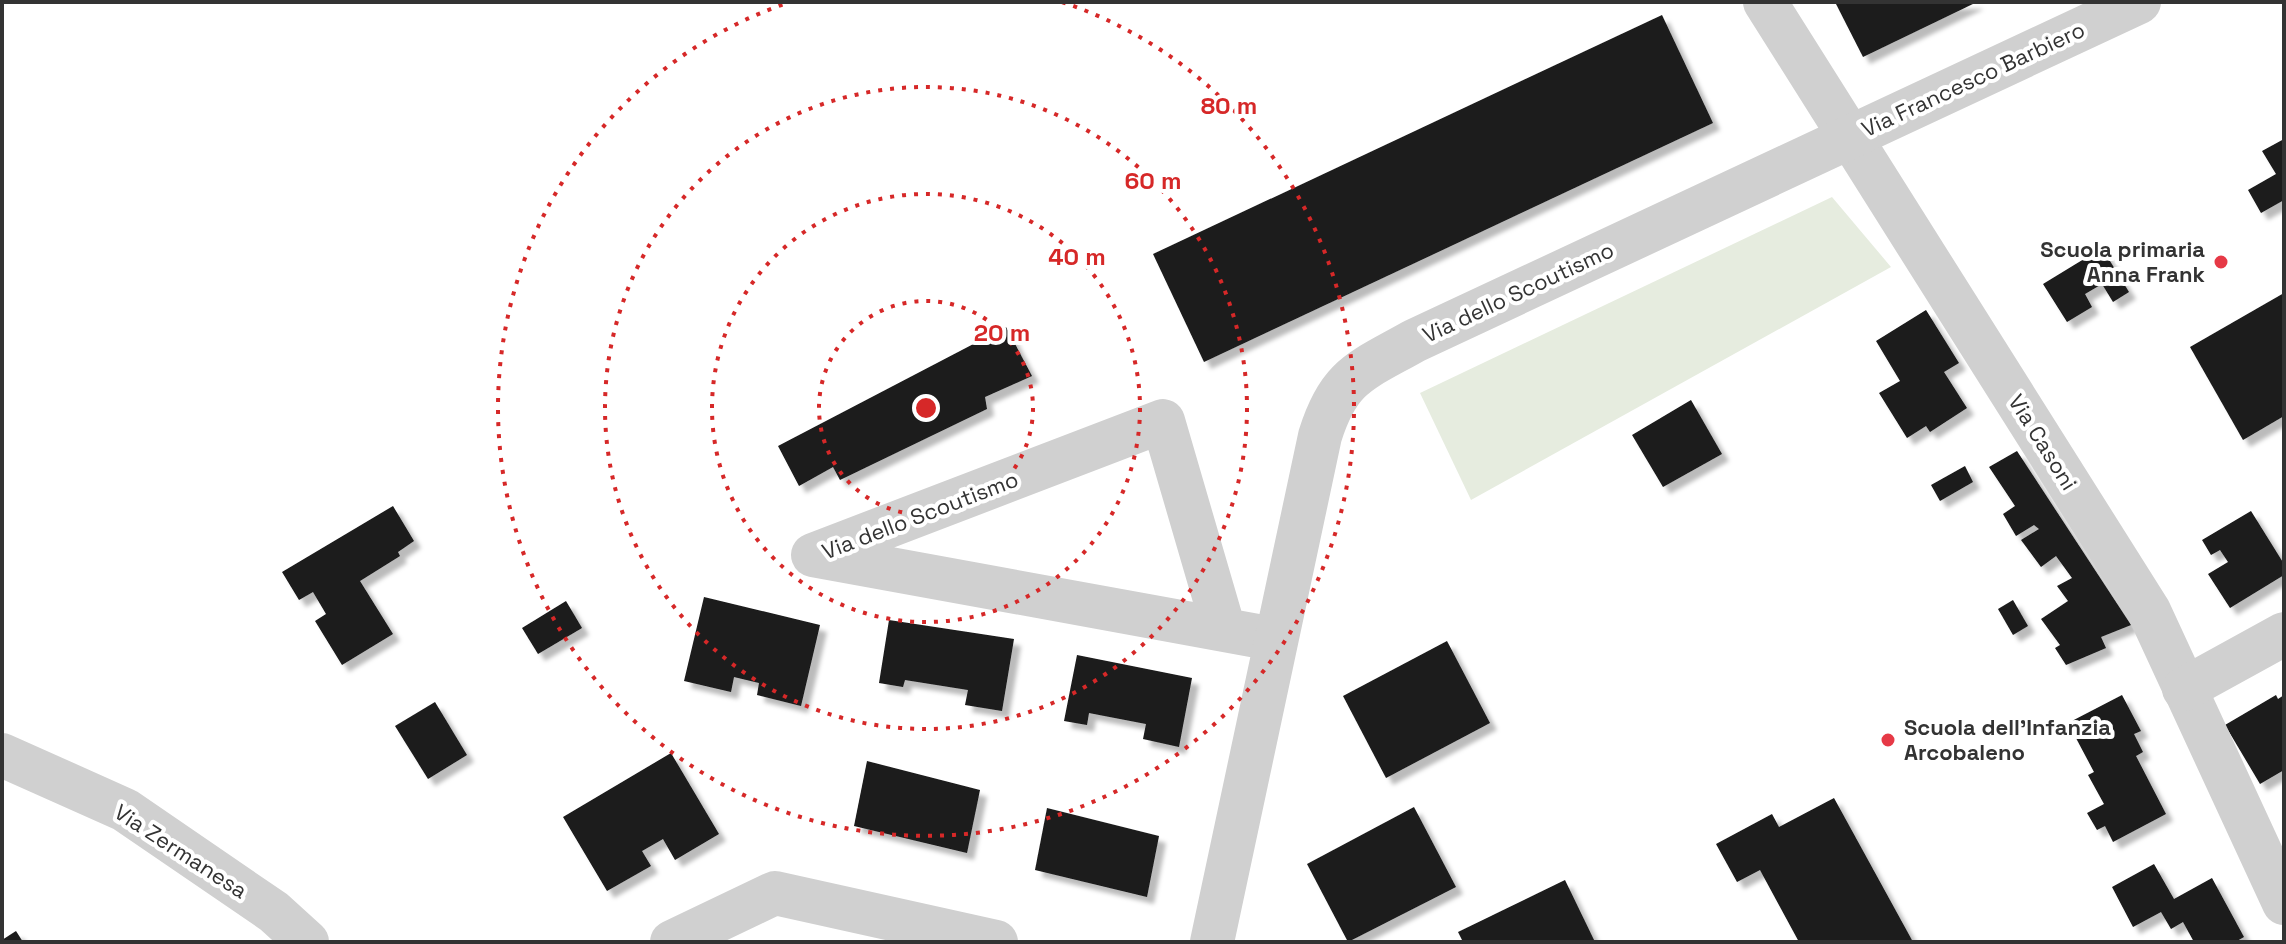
<svg xmlns="http://www.w3.org/2000/svg" width="2286" height="944" font-family="'Space Grotesk',sans-serif">
  <defs>
    <filter id="shadow"><feDropShadow dx="7" dy="7" stdDeviation="2" flood-color="#0004"/></filter>
  </defs>
  <rect width="100%" height="100%" fill="#fff"/>
  <path fill="#e6ecdf" d="M1832 197 1891 267 1471 500 1420 393Z"/>
  <g fill="#1a1a1a" filter="url(#shadow)">
    <path d="M1835 2H1977L1863 57Z"/>
    <path d="M1662 15 1713 123 1204 362 1153 254Z"/>
    <path d="M2284 139V200L2261 213 2248 190 2276 174 2262 151Z"/>
    <path d="M2102 248 2129 292 2113 302 2102 284 2085 294 2092 307 2067 322 2043 284Z"/>
    <path d="M2284 293V416L2243 440 2190 347Z"/>
    <path d="M1926 310 1959 363 1944 372 1967 408 1930 432 1926 426 1907 438 1879 393 1900 381 1876 341Z"/>
    <path d="M1006 327 1032 376 985 397 987 409 840 480 833 467 799 486 778 446Z"/>
    <path d="M1691 400 1722 454 1663 487 1632 435Z"/>
    <path d="M2017 451 2131 625 2101 637 2106 648 2066 665 2055 648 2060 645 2041 619 2068 601 2057 586 2072 578 2056 556 2041 567 2021 540 2039 529 2034 525 2016 536 2003 514 2015 506 1989 467Z"/>
    <path d="M1965 466 1973 482 1940 501 1931 485Z"/>
    <path d="M393 506 414 541 398 552 400 556 360 581 393 634 342 665 315 621 326 614 313 592 299 600 282 572Z"/>
    <path d="M2251 511 2284 564V575L2230 608 2208 574 2228 562 2220 550 2211 555 2202 540Z"/>
    <path d="M704 597 820 625 801 706 757 695 759 683 734 677 731 692 684 681Z"/>
    <path d="M2013 600 2028 626 2013 635 1998 609Z"/>
    <path d="M566 601 582 628 538 654 522 628Z"/>
    <path d="M889 620 1014 639 1002 711 965 705 968 690 905 680 903 687 879 683Z"/>
    <path d="M1447 641 1490 723 1386 778 1343 696Z"/>
    <path d="M1077 655 1192 678 1179 747 1143 739 1146 724 1089 713 1087 725 1064 721Z"/>
    <path d="M2122 695 2141 731 2134 734 2143 752 2136 756 2166 814 2113 842 2105 826 2097 830 2087 813 2104 804 2088 775 2094 772 2068 723Z"/>
    <path d="M2276 695 2278 699 2284 695V770L2260 784 2225 725Z"/>
    <path d="M435 702 467 755 428 779 395 726Z"/>
    <path d="M671 753 719 834 675 860 663 839 642 851 651 866 607 891 563 817Z"/>
    <path d="M867 761 980 790 967 853 854 826Z"/>
    <path d="M1834 798 1913 942H1799L1760 870 1737 882 1716 844 1772 814 1779 827Z"/>
    <path d="M1414 807 1456 887 1348 942 1307 864Z"/>
    <path d="M1047 808 1159 836 1147 897 1035 870Z"/>
    <path d="M2154 864 2174 899 2212 878 2244 937 2235 942H2194L2183 922 2171 929 2161 912 2133 927 2112 887Z"/>
    <path d="M1565 880 1595 942H1463L1458 932Z"/>
    <path d="M16 931 23 942H2V940Z"/>
  </g>
  <g fill="none" stroke-linecap="round" stroke-linejoin="round">
    <g stroke="#d0d0d0" stroke-width="44">
      <path d="M1765 2 2149 611 2284 903"/>
      <path d="M1224 630 1163 421 813 555 1274 639"/>
      <path d="M2184 689 2284 634"/>
      <path d="M2 755 125 810 274 912 307 942"/>
      <path d="M672 942 775 893 996 942"/>
      <path d="M1212 942 1320 436C1339 375 1361 371 1414 341L2139 2"/>
    </g>
  </g>
  <g fill="none" stroke="#d62828" stroke-width="4" stroke-dasharray="4 8">
    <circle cx="926" cy="408" r="107"/>
    <circle cx="926" cy="408" r="214"/>
    <circle cx="926" cy="408" r="321"/>
    <path d="M1062 2A428 428 0 1 1 790 2"/>
  </g>
  <g fill="#e63946" stroke="#fff" stroke-width="3">
    <circle cx="2221" cy="262" r="8"/>
    <circle cx="1888" cy="740" r="8"/>
  </g>
  <g text-anchor="middle" dominant-baseline="central" stroke-width="8" stroke-linejoin="round" paint-order="stroke">
    <g font-size="22" fill="#333" stroke="#fff">
      <text transform="translate(1973 79) rotate(-25)">Via Francesco Barbiero</text>
      <text transform="translate(1518 292) rotate(-25)">Via dello Scoutismo</text>
      <text transform="translate(2043 442) rotate(58)">Via Casoni</text>
      <text transform="translate(920 515) rotate(-21)">Via dello Scoutismo</text>
      <text transform="translate(181 851) rotate(33)">Via Zermanesa</text>
    </g>
    <g font-size="22" font-weight="bold" fill="#333" stroke="#fff" text-anchor="end">
      <text x="2205" y="249">Scuola primaria<tspan x="2205" dy="25">Anna Frank</tspan></text>
      <text x="1904" y="727" text-anchor="start">Scuola dell'Infanzia<tspan x="1904" dy="25">Arcobaleno</tspan></text>
    </g>
  </g>
  <circle cx="926" cy="408" r="12" fill="#d62828" stroke="#fff" stroke-width="4"/>
  <g font-size="24" text-anchor="middle" font-weight="bold" fill="#d62828" stroke="#fff" stroke-width="8" stroke-linejoin="round" paint-order="stroke">
    <text x="1229" y="114">80 m</text>
    <text x="1153" y="189">60 m</text>
    <text x="1077" y="265">40 m</text>
    <text x="1002" y="341">20 m</text>
  </g>
  <rect width="2286" height="944" fill="none" stroke="#333333" stroke-width="8"/>
</svg>
